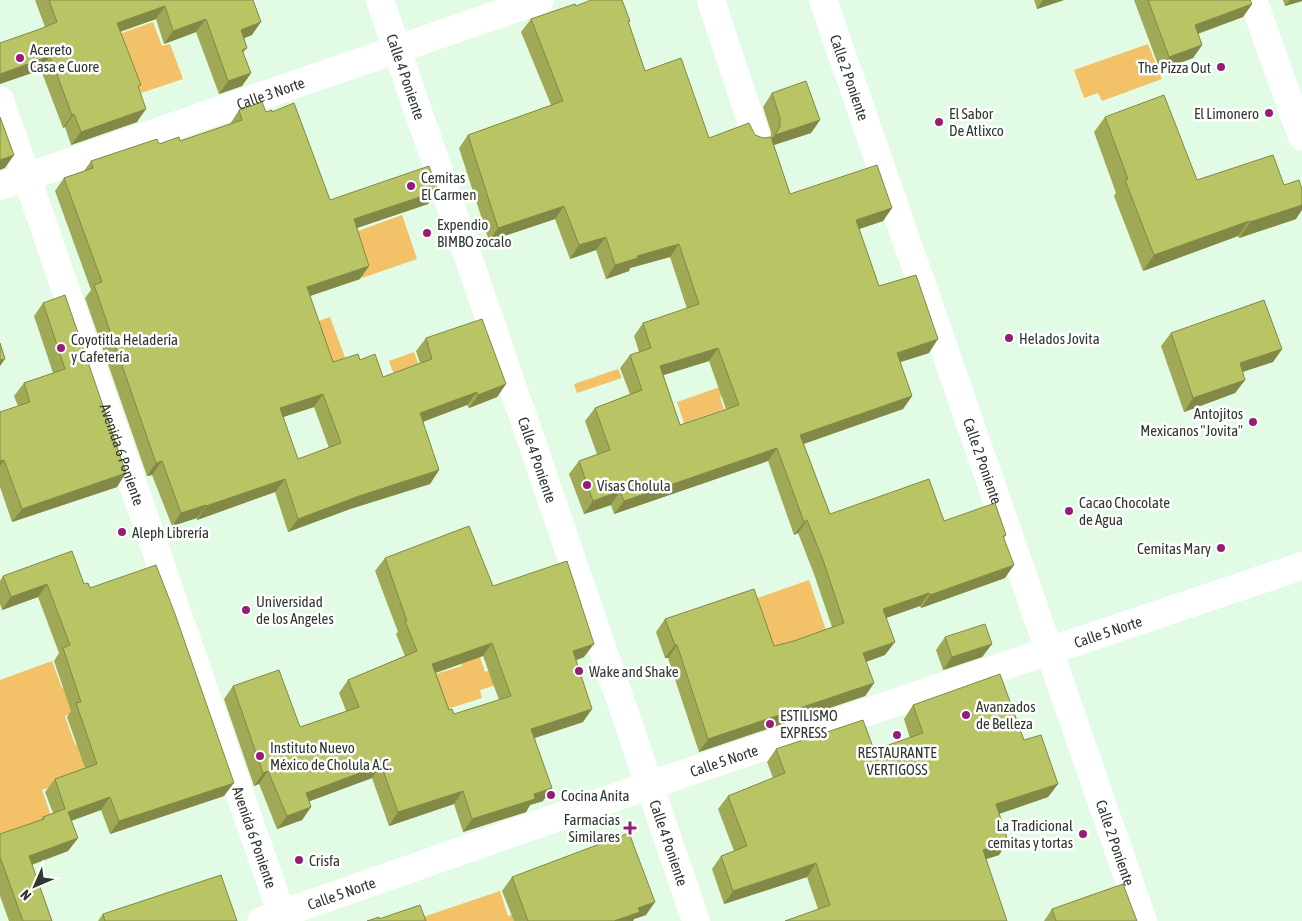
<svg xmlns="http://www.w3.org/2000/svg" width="1302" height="921" font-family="'Asap Condensed',sans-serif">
  <rect width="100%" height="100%" fill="#e1fbe4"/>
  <g fill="#f2c168">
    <path d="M153 22 162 46 170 44 183 79 132 96 108 38Z"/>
    <path d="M1148 44 1162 79 1102 101 1098 93 1084 98 1074 70Z"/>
    <path d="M402 215 417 259 362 278 347 235Z"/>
    <path d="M330 317 348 366 306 381 308 325Z"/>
    <path d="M414 352 420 368 404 401 389 361Z"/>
    <path d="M618 369 622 378 577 393 574 384Z"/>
    <path d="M740 380 743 389 720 397 724 409 684 423 677 402Z"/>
    <path d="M809 580 828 636 765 657 746 602Z"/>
    <path d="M457 646 478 651 485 672 496 668 502 683 480 690 482 698 438 712 426 677 462 666Z"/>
    <path d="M52 661 62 688 86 681 95 705 65 716 75 745 96 738 107 767 42 790 53 821 0 839V680Z"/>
    <path d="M500 891 508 916 532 908 536 921H417V919Z"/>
  </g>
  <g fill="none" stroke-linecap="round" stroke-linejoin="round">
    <g stroke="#fff" stroke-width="28">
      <path id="s1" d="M380 0 696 921"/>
      <path d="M711 0 756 136"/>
      <path id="s2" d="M823 0 1143 921"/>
      <path d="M1253 0 1302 137"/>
      <path id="s3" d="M0 100 284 921"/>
      <path id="s4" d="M0 186 540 0"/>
      <path id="s5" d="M261 921 650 785 1302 566"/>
    </g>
  </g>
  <g fill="#9fa956" fill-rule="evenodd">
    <path d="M35 0H253L252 35 244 38 247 48 243 53 251 73 242 86 219 94 196 32 164 44 156 19 120 32 139 88 137 122 71 145 65 127 63 128 41 70 40 29 45 27Z"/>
    <path d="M1034 0H1064L1037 9Z"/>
    <path d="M1134 0H1250L1252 4 1243 17 1198 34 1202 45 1193 58 1160 70Z"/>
    <path d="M1283 0H1302V1L1285 6Z"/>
    <path d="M576 6 630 21 628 23 645 71 709 138 755 135 763 138 771 139V132L763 107 772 93 820 120 811 133 773 145 790 194 892 208 883 221 859 229 879 286 929 353 900 362 912 396 903 409 804 444 830 514 944 521 1006 535 1004 538 1005 578 921 608 920 606 886 618 885 655 866 662 874 683 865 696 699 752 668 658H665L656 632 665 619 774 646 794 641 832 627 814 574 798 533 794 535 768 461 614 514 611 505 584 514 569 474 579 461 597 454 585 421 595 408 630 394 620 368 630 355 639 352 634 336 643 323 687 309 670 257 630 268 629 271 606 279 596 250 570 259 555 219 489 241 459 148 468 135 551 105 521 32 531 19ZM709 361 726 409 680 425 663 375Z"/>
    <path d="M239 110 272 112 330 200 428 204 357 228 360 279 310 296 333 362 360 360 383 377 420 363 416 351 426 338 506 384 497 397 469 408 467 405 423 422 439 470 430 484 350 509 288 532 275 492 197 520V518L172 526 152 475 147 476 85 298 91 290 55 191 64 178 84 171 91 161 159 144 180 141 230 124ZM314 407 329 448 298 459 283 417Z"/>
    <path d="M1105 117 1197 180 1296 219 1239 238 1238 236 1143 271 1119 209 1114 196 1116 193 1094 132Z"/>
    <path d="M43 303 117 487 12 522 0 487V412L18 406 14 396 24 383 53 373 34 316Z"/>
    <path d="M1171 333 1282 349 1273 362 1242 372 1245 380 1235 393 1184 412 1161 346Z"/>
    <path d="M385 558 493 586 584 657 576 660 583 722 535 738 543 801 530 805 526 812 463 832 454 804 389 826 372 778 309 801 311 807 302 820 277 829 259 784 254 786 224 699 233 686 300 727 346 711 339 693 348 680 405 656 396 634 398 632 375 571ZM483 656 499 700 454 714 449 710 436 673Z"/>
    <path d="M3 576 84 584 90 588 224 796 110 834 101 810 71 821 78 838 68 851 32 865 52 921H9L0 896V834L41 820 43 817 53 813 45 792 55 779 85 768 67 717 71 711 54 661 59 653 38 597 2 610 0 604V581Z"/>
    <path d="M945 637 992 644 982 657 943 670 936 650Z"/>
    <path d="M913 705 1024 740 1058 784 1048 797 999 814 1008 841 999 855 818 909 807 877 724 904 712 869 721 856 734 851 718 809 728 796 773 778 767 762 776 749 874 750 910 738 904 719Z"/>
    <path d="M512 877 646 915 634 919 633 921H514L502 891Z"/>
    <path d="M1052 909 1137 921H1044Z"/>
    <path d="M103 914 237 921H98Z"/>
  </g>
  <g fill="#828946">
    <path d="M1043 0H1064L1037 9Z"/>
    <path d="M1290 0H1302V1L1285 6Z"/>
    <path d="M1252 4 1243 17 1185 38 1195 25Z"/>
    <path d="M165 6 156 19 107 36 117 23Z"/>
    <path d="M206 19 196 32 164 44 173 31Z"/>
    <path d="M261 22 252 35 232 43 241 30Z"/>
    <path d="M1202 45 1193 58 1160 70 1169 57Z"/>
    <path d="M50 56 41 70 0 84V74Z"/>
    <path d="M251 73 242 86 219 94 228 81Z"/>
    <path d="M146 109 137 122 71 145 81 132Z"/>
    <path d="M74 114 65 127 63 128 72 115Z"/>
    <path d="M820 120 811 133 765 148 775 135Z"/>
    <path d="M14 155 5 168 0 170V160Z"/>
    <path d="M438 191 428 204 345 232 354 219Z"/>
    <path d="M1302 205V210L1296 219 1239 238 1250 222Z"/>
    <path d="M564 206 555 219 489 241 498 228Z"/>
    <path d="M892 208 883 221 847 233 856 220Z"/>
    <path d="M1249 221 1238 236 1143 271 1154 255Z"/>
    <path d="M606 237 596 250 570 259 579 245Z"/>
    <path d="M679 244 670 257 630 268 629 271 606 279 615 265 637 256Z"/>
    <path d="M369 266 360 279 298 300 307 287Z"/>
    <path d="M938 339 929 353 888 366 897 353Z"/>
    <path d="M718 348 709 361 651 379 660 366Z"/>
    <path d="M1282 349 1273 362 1230 376 1240 363Z"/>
    <path d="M5 359 0 366V360Z"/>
    <path d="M1245 380 1235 393 1184 412 1193 398Z"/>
    <path d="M506 384 497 397 469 408 478 395Z"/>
    <path d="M477 392 467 405 411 426 420 413Z"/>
    <path d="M323 394 314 407 271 421 280 408Z"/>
    <path d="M912 396 903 409 791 448 800 435Z"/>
    <path d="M777 448 768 461 614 514 624 501Z"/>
    <path d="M4 460 0 466V461Z"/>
    <path d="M162 461 152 475 147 476 156 463Z"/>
    <path d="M439 470 430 484 350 509 288 532 298 519 359 496Z"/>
    <path d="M126 473 117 487 12 522 22 509Z"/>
    <path d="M285 479 275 492 197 520 206 506Z"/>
    <path d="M620 491 611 505 584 514 593 501Z"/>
    <path d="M206 505 197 518 172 526 181 513Z"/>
    <path d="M807 520 798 533 794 535 804 522Z"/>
    <path d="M1014 565 1005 578 921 608 930 595Z"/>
    <path d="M47 584 38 597 2 610 11 597Z"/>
    <path d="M929 593 920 606 874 622 883 609Z"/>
    <path d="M895 642 885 655 854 666 863 653Z"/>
    <path d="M492 643 483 656 423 677 432 664Z"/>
    <path d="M594 644 584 657 564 665 573 651Z"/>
    <path d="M992 644 982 657 943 670 952 657Z"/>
    <path d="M675 645H677L668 658H665Z"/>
    <path d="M874 683 865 696 699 752 708 739Z"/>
    <path d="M592 709 583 722 522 742 531 729Z"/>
    <path d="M381 765 372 778 297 806 306 793Z"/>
    <path d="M268 771 259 784 254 786 263 773Z"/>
    <path d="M234 783 224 796 110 834 119 821Z"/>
    <path d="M1058 784 1048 797 987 818 996 804Z"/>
    <path d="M552 788 543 801 530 805 526 812 463 832 472 819 534 794Z"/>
    <path d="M463 791 454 804 389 826 398 812Z"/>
    <path d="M110 797 101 810 59 825 68 812Z"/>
    <path d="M311 807 302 820 277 829 287 816Z"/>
    <path d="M78 838 68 851 19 869 29 856Z"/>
    <path d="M1008 841 999 855 974 863 983 850Z"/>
    <path d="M816 863 807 877 724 904 733 891Z"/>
    <path d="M655 902 646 915 634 919 633 921H614L638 908Z"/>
  </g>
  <g fill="#b9c464" stroke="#828946" fill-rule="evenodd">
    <path d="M49 0H253L261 22 241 30 247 48 242 50 251 73 228 81 206 19 173 31 165 6 117 23 141 85 138 86 146 109 81 132 74 114 72 115 50 56 0 74V43L40 29 57 22Z"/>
    <path d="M591 0H622L630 21H628L645 71 681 58 709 138 749 123 755 135 763 138 771 137 790 194 877 165 892 208 856 220 879 286 916 275 938 339 897 353 912 396 800 435 830 514 929 479 944 521 995 503 1006 535 1003 536 1014 565 930 595 929 593 883 609 895 642 863 653 874 683 708 739 677 645H675L665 619 754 589 774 646 794 641 844 623 823 560 807 520 804 522 777 448 624 501 620 491 593 501 579 461 610 450 595 408 642 390 630 355 651 348 643 323 699 304 679 244 637 256 638 258 615 265 606 237 579 245 564 206 498 228 468 135 563 101 531 19 575 4 576 6ZM718 348 739 405 680 425 660 366Z"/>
    <path d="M1148 0H1250L1252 4 1195 25 1202 45 1169 57Z"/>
    <path d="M806 81 820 120 775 135 780 126V118L772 93Z"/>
    <path d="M1164 95 1197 180 1273 155 1284 185 1299 180 1302 189V205L1250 222 1249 221 1154 255 1130 193 1125 180 1128 179 1105 117Z"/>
    <path d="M262 102 266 112 272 110V112L294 103 330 200 429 166 438 191 354 219 369 266 307 287 333 362 358 354 360 360 375 354 383 377 432 359 426 338 482 319 506 384 478 395 477 392 420 413 439 470 359 496 298 519 285 479 206 506V505L181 513 162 461 156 463 94 285 102 282 64 178 93 168 91 161 157 139 159 144 179 137 180 141 242 120 239 110ZM323 394 341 443 298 459 280 408Z"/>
    <path d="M0 117 14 155 0 160Z"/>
    <path d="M65 295 126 473 22 509 4 460 0 461V412L30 402 24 383 65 369 43 303Z"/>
    <path d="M1264 300 1282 349 1240 363 1245 380 1193 398 1171 333Z"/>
    <path d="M0 343 5 359 0 360Z"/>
    <path d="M469 526 493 586 567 561 594 644 573 651 592 709 531 729 552 788 534 794 535 799 472 819 463 791 398 812 381 765 306 793 311 807 287 816 268 771 263 773 233 686 279 670 300 727 359 707 348 680 417 651 405 621H407L385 558ZM492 643 511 696 454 714 452 709 449 710 432 664Z"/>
    <path d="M72 551 84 584 88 583 90 588 156 565 175 614 234 783 119 821 110 797 68 812 78 838 29 856 52 921H23L0 857V834L44 819 43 817 65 809 55 779 97 764 76 703 81 702 63 648 70 645 47 584 11 597 3 576Z"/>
    <path d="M985 624 992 644 952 657 945 637Z"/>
    <path d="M1000 674 1024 740 1041 735 1058 784 996 804 1008 841 983 850 1007 921H785L830 905 816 863 733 891 721 856 747 846 728 796 785 773 776 749 863 720 874 750 923 733 913 705Z"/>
    <path d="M629 833 655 902 638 908 640 912 614 921H528L512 877Z"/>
    <path d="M221 875 237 921H105L103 914Z"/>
    <path d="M1123 884 1137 921H1056L1052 909Z"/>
    <path d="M420 905 426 921H367L379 917V919Z"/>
  </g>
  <g fill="#971c77" stroke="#fff" stroke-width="2">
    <circle cx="20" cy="58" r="5"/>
    <circle cx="1221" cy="67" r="5"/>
    <circle cx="1269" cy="113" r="5"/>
    <circle cx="939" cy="122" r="5"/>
    <circle cx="411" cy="186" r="5"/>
    <circle cx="427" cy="233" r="5"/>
    <circle cx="1009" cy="338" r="5"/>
    <circle cx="61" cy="348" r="5"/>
    <circle cx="1253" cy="422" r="5"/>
    <circle cx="587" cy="485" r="5"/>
    <circle cx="1069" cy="511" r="5"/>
    <circle cx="122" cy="532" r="5"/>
    <circle cx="1221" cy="548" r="5"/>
    <circle cx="246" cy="610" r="5"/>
    <circle cx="579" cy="671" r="5"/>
    <circle cx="966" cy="715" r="5"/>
    <circle cx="770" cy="724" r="5"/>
    <circle cx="897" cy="735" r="5"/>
    <circle cx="260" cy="756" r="5"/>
    <circle cx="551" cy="795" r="5"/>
    <path d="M627.5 820.5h5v5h5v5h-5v5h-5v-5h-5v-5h5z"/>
    <circle cx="1083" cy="834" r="5"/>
    <circle cx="299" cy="860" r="5"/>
  </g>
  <g text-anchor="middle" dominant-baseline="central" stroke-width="5" stroke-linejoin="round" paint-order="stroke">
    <g font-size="15" fill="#2e382f" stroke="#fff" text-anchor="start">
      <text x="30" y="49">Acereto<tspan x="30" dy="17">Casa e Cuore</tspan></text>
      <text x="1211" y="67" text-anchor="end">The Pizza Out</text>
      <text x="949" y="113">El Sabor<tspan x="949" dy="17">De Atlixco</tspan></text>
      <text x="1259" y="113" text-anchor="end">El Limonero</text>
      <text x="421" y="177">Cemitas<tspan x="421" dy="17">El Carmen</tspan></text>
      <text x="437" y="224">Expendio<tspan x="437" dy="17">BIMBO zocalo</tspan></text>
      <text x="1019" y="338">Helados Jovita</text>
      <text x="71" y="339">Coyotitla Heladería<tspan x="71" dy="17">y Cafetería</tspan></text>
      <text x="1243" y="413" text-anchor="end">Antojitos<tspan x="1243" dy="17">Mexicanos "Jovita"</tspan></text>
      <text x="597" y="485">Visas Cholula</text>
      <text x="1079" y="502">Cacao Chocolate<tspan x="1079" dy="17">de Agua</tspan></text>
      <text x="132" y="532">Aleph Librería</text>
      <text x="1211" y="548" text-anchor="end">Cemitas Mary</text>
      <text x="256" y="601">Universidad<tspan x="256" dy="17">de los Angeles</tspan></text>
      <text x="589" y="671">Wake and Shake</text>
      <text x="976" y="706">Avanzados<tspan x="976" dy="17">de Belleza</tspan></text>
      <text x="780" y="715">ESTILISMO<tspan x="780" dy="17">EXPRESS</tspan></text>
      <text x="270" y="747">Instituto Nuevo<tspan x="270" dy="17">México de Cholula A.C.</tspan></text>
      <text x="897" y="752" text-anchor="middle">RESTAURANTE<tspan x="897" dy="17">VERTIGOSS</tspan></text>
      <text x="561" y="795">Cocina Anita</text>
      <text x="620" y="819" text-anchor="end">Farmacias<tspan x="620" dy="17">Similares</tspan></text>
      <text x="1073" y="825" text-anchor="end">La Tradicional<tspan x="1073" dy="17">cemitas y tortas</tspan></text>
      <text x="309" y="860">Crisfa</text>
    </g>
    <g font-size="15" fill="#2e382f" stroke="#fff">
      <text stroke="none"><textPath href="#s1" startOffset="81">Calle 4 Poniente</textPath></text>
      <text stroke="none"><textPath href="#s2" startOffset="82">Calle 2 Poniente</textPath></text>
      <text stroke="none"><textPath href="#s4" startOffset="286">Calle 3 Norte</textPath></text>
      <text stroke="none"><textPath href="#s3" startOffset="375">Avenida 6 Poniente</textPath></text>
      <text stroke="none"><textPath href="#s2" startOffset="488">Calle 2 Poniente</textPath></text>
      <text stroke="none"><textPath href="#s1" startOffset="486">Calle 4 Poniente</textPath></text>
      <text stroke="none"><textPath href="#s5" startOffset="895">Calle 5 Norte</textPath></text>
      <text stroke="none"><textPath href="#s5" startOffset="490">Calle 5 Norte</textPath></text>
      <text stroke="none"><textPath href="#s3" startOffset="780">Avenida 6 Poniente</textPath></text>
      <text stroke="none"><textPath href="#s2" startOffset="892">Calle 2 Poniente</textPath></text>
      <text stroke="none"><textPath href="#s1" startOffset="891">Calle 4 Poniente</textPath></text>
      <text stroke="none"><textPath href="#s5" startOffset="85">Calle 5 Norte</textPath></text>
    </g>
  </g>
  <g transform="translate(35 886) rotate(225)" stroke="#ffffff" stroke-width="4" paint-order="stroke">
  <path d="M0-4L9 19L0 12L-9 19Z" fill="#2e382f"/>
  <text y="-8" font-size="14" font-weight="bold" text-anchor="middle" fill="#2e382f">N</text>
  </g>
</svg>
